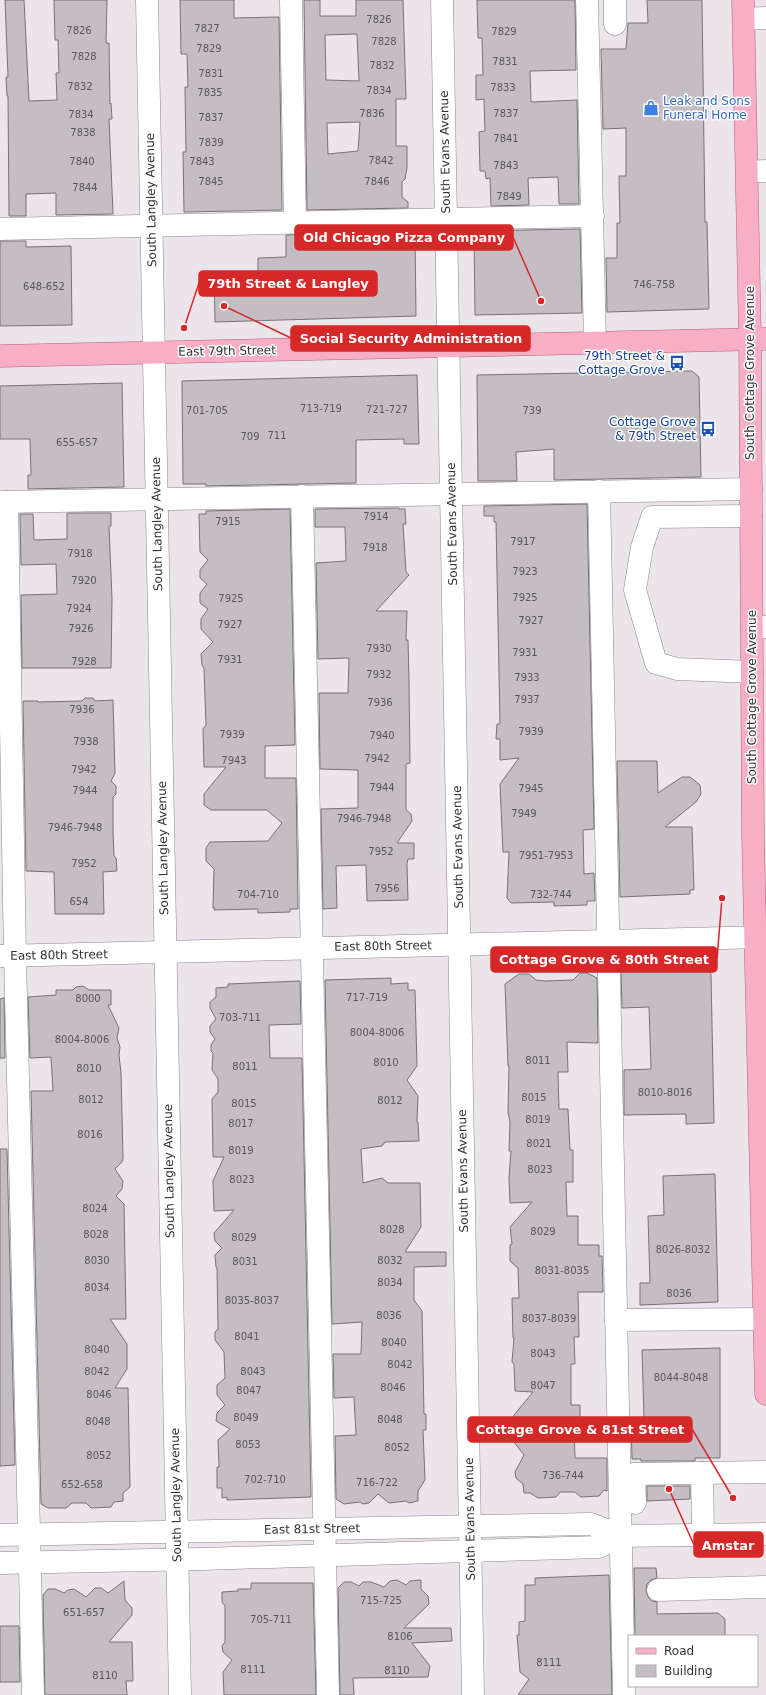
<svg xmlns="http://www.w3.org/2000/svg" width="766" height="1695" font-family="'DejaVu Sans',sans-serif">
  <rect width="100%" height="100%" fill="#ebe4eb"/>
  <g fill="#c4bdc3" stroke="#787278" fill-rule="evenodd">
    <path d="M5 0H24L29 101 57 100 56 73H59L58 40H55L54 0H107L106 43H109L110 104 111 103 112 119H109L113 214 56 215V193L26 194V216H9L8 96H7L6 77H8Z"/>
    <path d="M180 0H234V18L279 17 282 210 184 212 183 152H186L185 87H188L187 54H181Z"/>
    <path d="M304 0H320V16H356V0H403L406 99H396V146H407V168L405 179 402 182V197L408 202V208L307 210ZM357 34 359 81 326 80 325 35ZM360 122 358 151 328 154 327 123Z"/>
    <path d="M477 0H575L576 70 530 71 531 102 577 100 579 204H559L558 177 528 178 529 205 491 206 490 178 486 179 485 171H480L479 132 485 131 484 99 476 100V75H483L482 38H478Z"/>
    <path d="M647 0H702L705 222H707L709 309 607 312 606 258H617V223H620L619 176H626V128L603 129 601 49H626L628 23H648Z"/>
    <path d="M580 229 582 313 475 315 474 231Z"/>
    <path d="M415 232 416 316 215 322 214 276H258V258L286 257V235Z"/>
    <path d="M0 241H26V247L71 246 72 325 0 326Z"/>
    <path d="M692 371 699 377 701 477 554 480V449L516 452 517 481H478L477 375Z"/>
    <path d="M417 375 419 444H404V439L356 440V483L206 486V484H183L182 381Z"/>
    <path d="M122 383 124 487 28 489V475H31L30 439H0V386Z"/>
    <path d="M587 504 594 829 583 830 584 874 594 873 595 901H587V905L554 906V902L511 903 507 898 509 852H503L500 784 519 758 500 760V739H496L497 724H500L496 522H494V516H484V506Z"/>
    <path d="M399 508V509H405L406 524H403L406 572 409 575 376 611H407L406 640H408L409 681 410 763 406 764V810L411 814 412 821 397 843H414V859H408L407 864 408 900 367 901 366 865 336 866 337 908 323 909 321 809 358 808V770L320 769 319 693H348L349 658 318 659 316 563 346 561 345 527H315V509Z"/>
    <path d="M290 509 295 745 265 746V778H296L298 909H290V912L258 913V909L214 910 215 908H213L214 869 206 861V848L210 842 268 841 282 823 267 810H211L204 805V794L226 767H204L203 729 206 725 205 697 204 668 202 665 201 654 213 642 201 629V619L208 609 200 603V593L207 584 200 578V570L208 560 200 552 199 514H206V511Z"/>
    <path d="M67 513H111V526H109L112 599 111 668H22L21 595 57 594 56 564 21 565 20 514H33L34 540 67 539Z"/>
    <path d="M85 698H93L95 701 113 700 115 773 111 781 116 786V794L113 797V830L114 856 116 858 117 871 103 872 104 914H55L54 872 26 871 23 701H38V702L82 701Z"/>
    <path d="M617 761H657L658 793 682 777H690L700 785 701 794 696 802 665 827H692L694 890H690V894L620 897Z"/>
    <path d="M707 967 711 974 714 1123 686 1124V1114L624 1115V1070L651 1069 649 1007 622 1008 621 970Z"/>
    <path d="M580 973H587L597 978 598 1043 567 1042 568 1072H558L559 1109H568L570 1150H573V1182H566L567 1216H578V1245H599V1256H602L603 1292H578L579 1337H574L575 1364H571V1405H580V1426H574L575 1458H607V1491L604 1490 599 1496 581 1497 575 1492H560L556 1497 538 1498 530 1493H524L523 1484 516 1478 515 1472 524 1455 514 1442 515 1425 514 1415 533 1392 515 1391 514 1364 512 1362 514 1338H513L512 1298H519L518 1268 510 1261V1245L512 1244 510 1227 532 1202 510 1203 509 1178 511 1151H509L510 1122 508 1112 509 1066H508L505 984 519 974H529L536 980 545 981 573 980Z"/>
    <path d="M391 978V984L408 983V990H415L417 1066 407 1080 418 1096 417 1122H418L419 1141 385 1142 382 1146 361 1149 363 1183 382 1178 388 1183H420L421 1227 405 1252H446V1266L414 1267V1300L422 1311 424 1414H426V1430H423L425 1480 418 1491V1501L409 1503 406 1501 389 1503 378 1494 369 1503 363 1504 360 1502 344 1504 336 1499 335 1436 356 1435 354 1397 334 1398 333 1354H361L362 1322 332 1324 325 980Z"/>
    <path d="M300 981 301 1024 269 1025 270 1058H302L311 1497 227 1500V1497L222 1498V1488H217V1467H219L218 1440 230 1429 216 1421 217 1413 225 1405 217 1395V1385L225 1378 224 1352 215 1340V1332L218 1329 217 1268 216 1267 215 1255 222 1248 215 1241 214 1233 234 1210 214 1211 213 1181 224 1157H213L212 1099 218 1092V1079L212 1070 213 1053 211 1051V1045L215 1039 210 1032V1026L216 1019 210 1008V1002L216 997V988L228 987V984Z"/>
    <path d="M83 986 89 990H111V1005H108L119 1028 117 1038 120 1047 119 1055 121 1073 123 1158 122 1162 115 1169 123 1181 122 1189 116 1196 124 1204 126 1319H110L127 1344V1369L115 1388H128L130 1487 123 1493V1501L114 1502 111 1507 91 1508 86 1503H72L66 1508H48L41 1504 31 1091H53L51 1057 30 1058 28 997 56 995V990H73L76 987Z"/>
    <path d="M4 998 5 1058H0V999Z"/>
    <path d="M0 1149H7L15 1465 0 1466Z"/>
    <path d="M715 1174 718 1302 640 1305V1283H650L648 1216 664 1215 663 1176Z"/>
    <path d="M720 1348V1458H695V1461H641V1459H632L631 1419 644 1418 642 1350Z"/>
    <path d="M647 1486H690V1499L647 1501Z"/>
    <path d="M634 1568H656L657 1578 651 1580 647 1584 646 1590 648 1597 652 1601 657 1602V1614L718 1613 725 1619V1636H635Z"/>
    <path d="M609 1575 612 1695H518L529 1679 520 1672 517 1635H519V1622L525 1621V1585H535V1578Z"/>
    <path d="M397 1580 406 1585 410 1581 421 1580V1589L428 1596 429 1604 404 1628H451L452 1641 412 1643 430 1666 428 1677 353 1678 354 1695H340L338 1588 344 1582H351L359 1586 363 1582H371L384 1587 390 1581Z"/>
    <path d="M124 1581 125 1600 132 1608V1615L109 1642H132L133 1681H126L127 1695H45L43 1595 48 1589H55L64 1593 68 1590 74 1589 86 1597 95 1588H101L108 1593Z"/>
    <path d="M251 1583H313L316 1695H224L223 1672 232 1660 223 1652 222 1646 225 1642V1606L222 1602V1592L238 1591V1589H251Z"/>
    <path d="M0 1626H19L20 1682H0Z"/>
  </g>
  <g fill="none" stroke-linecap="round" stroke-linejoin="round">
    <defs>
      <g id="minor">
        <path d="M147 0 180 1695"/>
        <path d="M291 0 295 222"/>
        <path d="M442 0 473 1695"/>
        <path d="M587 0 595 342"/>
        <path d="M744 19 766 18"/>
        <path d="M615 24V0"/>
        <path d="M747 172 766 171"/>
        <path d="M0 229 593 216"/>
        <path d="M599 491 624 1695"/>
        <path d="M302 496 328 1695"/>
        <path d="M0 502 751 489"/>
        <path d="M7 502 15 956 33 1695"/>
        <path d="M751 516 652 517 642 547 635 590 656 663 677 669 752 672"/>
        <path d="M752 627H766"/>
        <path d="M0 956 766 937"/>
        <path d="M616 1320 764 1319"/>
        <path d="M702 1473 703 1535"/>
        <path d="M635 1503 634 1474 766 1472"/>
        <path d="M0 1535 591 1524 621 1536 766 1534"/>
        <path d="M0 1563 202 1559 599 1547 621 1536"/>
        <path d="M658 1590 766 1587"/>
      </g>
      <g id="major">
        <path d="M743 0 750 339 753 837 766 1394"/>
        <path d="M0 356 766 339"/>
      </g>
    </defs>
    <use href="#minor" stroke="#8c868b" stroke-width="23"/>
    <use href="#major" stroke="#b0607a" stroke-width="23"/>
    <use href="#minor" stroke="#fff" stroke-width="22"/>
    <use href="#major" stroke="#f8aec5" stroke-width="22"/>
  </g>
  <defs>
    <symbol id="shop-bare" viewBox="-9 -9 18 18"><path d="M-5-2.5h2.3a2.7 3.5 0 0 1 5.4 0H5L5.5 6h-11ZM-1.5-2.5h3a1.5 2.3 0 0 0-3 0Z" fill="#3f7fe0" stroke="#fff" stroke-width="2.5" paint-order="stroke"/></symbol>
    <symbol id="bus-bare" viewBox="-9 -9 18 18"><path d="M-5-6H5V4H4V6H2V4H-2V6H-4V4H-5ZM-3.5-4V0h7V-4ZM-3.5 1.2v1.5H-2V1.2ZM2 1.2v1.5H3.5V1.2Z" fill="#1a4fb4" stroke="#fff" stroke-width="2.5" paint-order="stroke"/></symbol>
  </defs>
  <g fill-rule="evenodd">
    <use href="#shop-bare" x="640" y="97" width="22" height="22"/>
    <use href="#bus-bare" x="666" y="352" width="22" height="22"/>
    <use href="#bus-bare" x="697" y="418" width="22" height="22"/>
  </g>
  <g text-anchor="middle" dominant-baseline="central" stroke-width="3" stroke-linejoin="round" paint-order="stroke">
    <g font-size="10" fill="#595658">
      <text x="379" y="19">7826</text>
      <text x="207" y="28">7827</text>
      <text x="79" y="30">7826</text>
      <text x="504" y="31">7829</text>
      <text x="384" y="41">7828</text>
      <text x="209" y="48">7829</text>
      <text x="84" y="56">7828</text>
      <text x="505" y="61">7831</text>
      <text x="382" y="65">7832</text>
      <text x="211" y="73">7831</text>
      <text x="80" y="86">7832</text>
      <text x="503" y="87">7833</text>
      <text x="379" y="90">7834</text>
      <text x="210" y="92">7835</text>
      <text x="372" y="113">7836</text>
      <text x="506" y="113">7837</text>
      <text x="81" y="114">7834</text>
      <text x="211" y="117">7837</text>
      <text x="83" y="132">7838</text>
      <text x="506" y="138">7841</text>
      <text x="211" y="142">7839</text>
      <text x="381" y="160">7842</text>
      <text x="82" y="161">7840</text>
      <text x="202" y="161">7843</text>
      <text x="506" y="165">7843</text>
      <text x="211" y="181">7845</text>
      <text x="377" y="181">7846</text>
      <text x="85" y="187">7844</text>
      <text x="509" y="196">7849</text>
      <text x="654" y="284">746-758</text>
      <text x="44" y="286">648-652</text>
      <text x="321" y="408">713-719</text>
      <text x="387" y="409">721-727</text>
      <text x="207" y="410">701-705</text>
      <text x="532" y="410">739</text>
      <text x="277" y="435">711</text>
      <text x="250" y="436">709</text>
      <text x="77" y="442">655-657</text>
      <text x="376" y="516">7914</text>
      <text x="228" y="521">7915</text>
      <text x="523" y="541">7917</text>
      <text x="375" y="547">7918</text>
      <text x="80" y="553">7918</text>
      <text x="525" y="571">7923</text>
      <text x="84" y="580">7920</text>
      <text x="525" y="597">7925</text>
      <text x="231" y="598">7925</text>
      <text x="79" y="608">7924</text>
      <text x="531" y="620">7927</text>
      <text x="230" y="624">7927</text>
      <text x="81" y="628">7926</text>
      <text x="379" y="648">7930</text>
      <text x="525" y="652">7931</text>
      <text x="230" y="659">7931</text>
      <text x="84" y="661">7928</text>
      <text x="379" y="674">7932</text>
      <text x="527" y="677">7933</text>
      <text x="527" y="699">7937</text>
      <text x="380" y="702">7936</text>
      <text x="82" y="709">7936</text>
      <text x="531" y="731">7939</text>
      <text x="232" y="734">7939</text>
      <text x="382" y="735">7940</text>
      <text x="86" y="741">7938</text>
      <text x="377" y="758">7942</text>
      <text x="234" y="760">7943</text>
      <text x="84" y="769">7942</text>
      <text x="382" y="787">7944</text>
      <text x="531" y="788">7945</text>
      <text x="85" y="790">7944</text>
      <text x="524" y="813">7949</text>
      <text x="364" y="818">7946-7948</text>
      <text x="75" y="827">7946-7948</text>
      <text x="381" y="851">7952</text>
      <text x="546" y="855">7951-7953</text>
      <text x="84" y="863">7952</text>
      <text x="387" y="888">7956</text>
      <text x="258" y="894">704-710</text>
      <text x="551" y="894">732-744</text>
      <text x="79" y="901">654</text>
      <text x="367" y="997">717-719</text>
      <text x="88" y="998">8000</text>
      <text x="240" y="1017">703-711</text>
      <text x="377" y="1032">8004-8006</text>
      <text x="82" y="1039">8004-8006</text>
      <text x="538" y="1060">8011</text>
      <text x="386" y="1062">8010</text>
      <text x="245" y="1066">8011</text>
      <text x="89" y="1068">8010</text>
      <text x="665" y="1092">8010-8016</text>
      <text x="534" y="1097">8015</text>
      <text x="91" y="1099">8012</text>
      <text x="390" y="1100">8012</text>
      <text x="244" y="1103">8015</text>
      <text x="538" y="1119">8019</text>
      <text x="241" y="1123">8017</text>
      <text x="90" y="1134">8016</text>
      <text x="539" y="1143">8021</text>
      <text x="241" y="1150">8019</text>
      <text x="540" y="1169">8023</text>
      <text x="242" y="1179">8023</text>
      <text x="95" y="1208">8024</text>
      <text x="392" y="1229">8028</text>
      <text x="543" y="1231">8029</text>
      <text x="96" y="1234">8028</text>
      <text x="244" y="1237">8029</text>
      <text x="683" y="1249">8026-8032</text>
      <text x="97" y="1260">8030</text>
      <text x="390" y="1260">8032</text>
      <text x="245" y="1261">8031</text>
      <text x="562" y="1270">8031-8035</text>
      <text x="390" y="1282">8034</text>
      <text x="97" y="1287">8034</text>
      <text x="679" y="1293">8036</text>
      <text x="252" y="1300">8035-8037</text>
      <text x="389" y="1315">8036</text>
      <text x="549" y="1318">8037-8039</text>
      <text x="247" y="1336">8041</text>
      <text x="394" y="1342">8040</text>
      <text x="97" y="1349">8040</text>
      <text x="543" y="1353">8043</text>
      <text x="400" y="1364">8042</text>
      <text x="97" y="1371">8042</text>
      <text x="253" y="1371">8043</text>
      <text x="681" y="1377">8044-8048</text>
      <text x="543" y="1385">8047</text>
      <text x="393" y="1387">8046</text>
      <text x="249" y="1390">8047</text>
      <text x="99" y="1394">8046</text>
      <text x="246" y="1417">8049</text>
      <text x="390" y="1419">8048</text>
      <text x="98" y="1421">8048</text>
      <text x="248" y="1444">8053</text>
      <text x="397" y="1447">8052</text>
      <text x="99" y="1455">8052</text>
      <text x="563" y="1475">736-744</text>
      <text x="265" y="1479">702-710</text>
      <text x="377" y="1482">716-722</text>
      <text x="82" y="1484">652-658</text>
      <text x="381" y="1600">715-725</text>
      <text x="84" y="1612">651-657</text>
      <text x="271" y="1619">705-711</text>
      <text x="400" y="1636">8106</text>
      <text x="549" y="1662">8111</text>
      <text x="253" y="1669">8111</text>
      <text x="397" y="1670">8110</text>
      <text x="105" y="1675">8110</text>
    </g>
    <g font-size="12" fill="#366cbe" stroke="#fff" text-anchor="start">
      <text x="663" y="101">Leak and Sons<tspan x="663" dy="14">Funeral Home</tspan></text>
    </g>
    <g font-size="12" fill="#353335" stroke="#fff">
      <text transform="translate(445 152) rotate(-91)">South Evans Avenue</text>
      <text transform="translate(151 200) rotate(-91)">South Langley Avenue</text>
      <text transform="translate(227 351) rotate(-1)">East 79th Street</text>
      <text transform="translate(750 373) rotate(-90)">South Cottage Grove Avenue</text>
      <text transform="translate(157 524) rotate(-91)">South Langley Avenue</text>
      <text transform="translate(452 524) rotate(-91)">South Evans Avenue</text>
      <text transform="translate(752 697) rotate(-90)">South Cottage Grove Avenue</text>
      <text transform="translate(458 847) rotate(-91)">South Evans Avenue</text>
      <text transform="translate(163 848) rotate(-91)">South Langley Avenue</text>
      <text transform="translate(383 946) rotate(-1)">East 80th Street</text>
      <text transform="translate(59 955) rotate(-1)">East 80th Street</text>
      <text transform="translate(169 1171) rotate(-91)">South Langley Avenue</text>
      <text transform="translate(463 1171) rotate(-91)">South Evans Avenue</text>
      <text transform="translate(176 1495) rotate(-91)">South Langley Avenue</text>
      <text transform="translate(470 1519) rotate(-91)">South Evans Avenue</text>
      <text transform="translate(312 1529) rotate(-1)">East 81st Street</text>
    </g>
    <g font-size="12" fill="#164399" stroke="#fff" text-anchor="end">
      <text x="665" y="356">79th Street &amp;<tspan x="665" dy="14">Cottage Grove</tspan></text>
      <text x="696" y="422">Cottage Grove<tspan x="696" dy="14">&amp; 79th Street</tspan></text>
    </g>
  </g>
  <path fill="none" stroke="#d62828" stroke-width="1.5" d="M541 301L513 237M184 328L199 283M224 306L291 338M722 898L717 959M733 1498L692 1429M669 1489L694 1545"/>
  <g fill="#d62828" stroke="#fff" stroke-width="1.5">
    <circle cx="541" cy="301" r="4"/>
    <circle cx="184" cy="328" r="4"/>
    <circle cx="224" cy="306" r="4"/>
    <circle cx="722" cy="898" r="4"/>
    <circle cx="733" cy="1498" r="4"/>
    <circle cx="669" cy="1489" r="4"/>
  </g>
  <g fill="#d62828" stroke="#d62828" stroke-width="1.5">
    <rect x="295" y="225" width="218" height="25" rx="4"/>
    <rect x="199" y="271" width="178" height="25" rx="4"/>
    <rect x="291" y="326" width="239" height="25" rx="4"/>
    <rect x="491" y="947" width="226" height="25" rx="4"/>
    <rect x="468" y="1417" width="224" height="25" rx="4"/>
    <rect x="694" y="1532" width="69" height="25" rx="4"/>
  </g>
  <g font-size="13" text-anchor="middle" font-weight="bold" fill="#fff">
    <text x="404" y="242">Old Chicago Pizza Company</text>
    <text x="288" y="288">79th Street &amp; Langley</text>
    <text x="411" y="343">Social Security Administration</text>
    <text x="604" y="964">Cottage Grove &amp; 80th Street</text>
    <text x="580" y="1434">Cottage Grove &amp; 81st Street</text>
    <text x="728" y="1550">Amstar</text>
  </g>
  <rect x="628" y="1635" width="130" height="52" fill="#ffffff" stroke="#aeadae"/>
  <rect x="636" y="1648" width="20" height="6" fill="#f8aec5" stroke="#aeadae"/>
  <text x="664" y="1655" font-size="12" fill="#353335">Road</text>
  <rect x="636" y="1665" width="20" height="12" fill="#c4bdc3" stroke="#aeadae"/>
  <text x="664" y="1675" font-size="12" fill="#353335">Building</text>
</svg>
